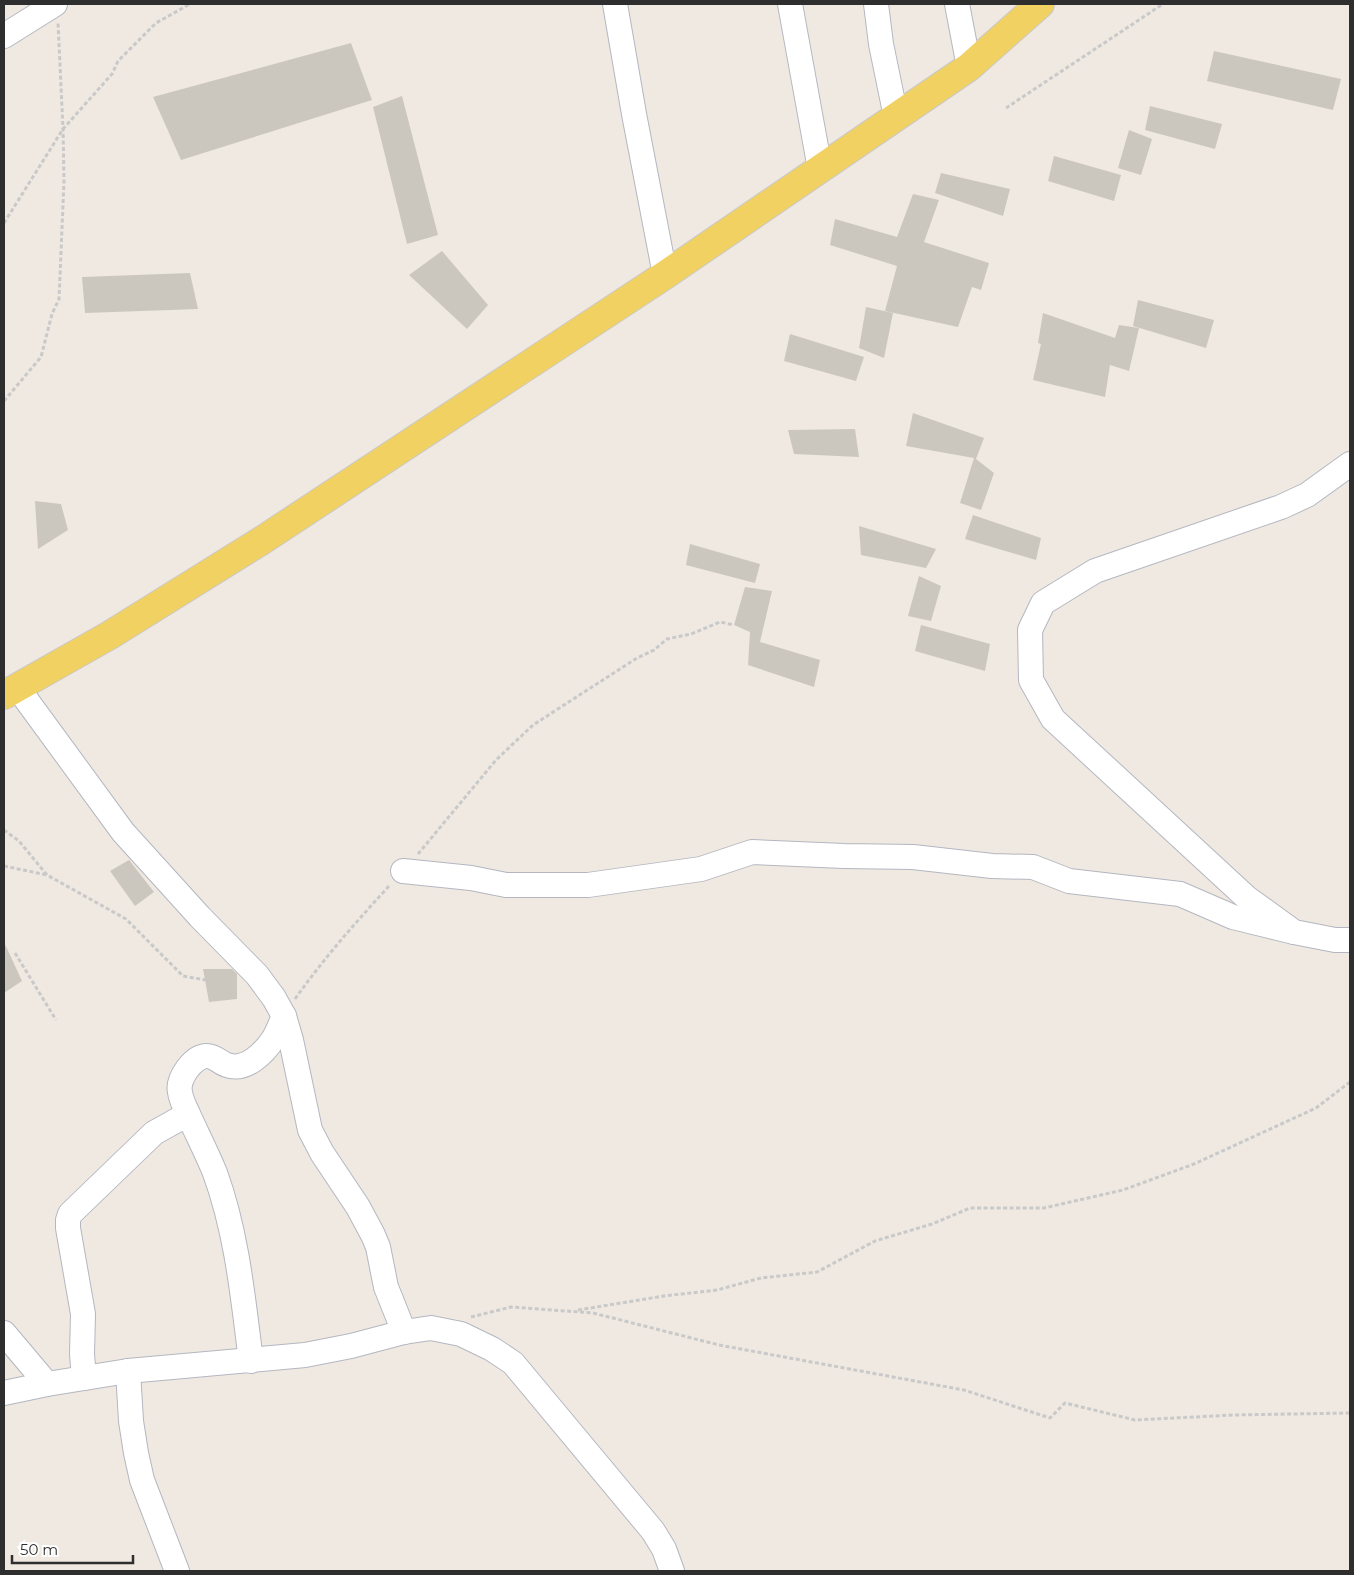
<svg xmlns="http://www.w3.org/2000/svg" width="1354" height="1575" font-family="Montserrat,sans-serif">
  <rect width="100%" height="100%" fill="#efe9e1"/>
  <g fill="#cbc7bf">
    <path d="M351 43 372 100 181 160 153 97Z"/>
    <path d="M1214 51 1341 79 1333 110 1207 81Z"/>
    <path d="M402 96 438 235 407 244 373 107Z"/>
    <path d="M1150 106 1222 124 1215 149 1145 130Z"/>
    <path d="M1129 130 1152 139 1141 175 1118 168Z"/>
    <path d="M1054 156 1121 175 1114 201 1048 181Z"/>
    <path d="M941 173 1010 189 1003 216 935 193Z"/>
    <path d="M913 194 939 200 924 242 989 263 981 290 972 287 958 327 885 311 897 266 830 245 835 219 897 237Z"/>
    <path d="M442 251 488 305 467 329 409 275Z"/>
    <path d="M190 273 198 309 85 313 82 277Z"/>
    <path d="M1138 300 1214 320 1206 348 1133 326Z"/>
    <path d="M866 307 893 313 884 358 859 348Z"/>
    <path d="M1043 313 1115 338 1119 325 1139 328 1129 371 1110 365 1105 397 1033 380 1041 344 1038 343Z"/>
    <path d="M790 334 864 357 856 381 784 361Z"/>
    <path d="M913 413 984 438 976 459 994 473 981 510 960 503 974 458 906 446Z"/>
    <path d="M855 429 859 457 794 454 788 430Z"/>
    <path d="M35 501 61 504 68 530 38 549Z"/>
    <path d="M973 515 1041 538 1036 560 965 539Z"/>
    <path d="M859 526 936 549 926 568 861 555Z"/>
    <path d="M690 544 760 564 755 583 686 565Z"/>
    <path d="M919 576 941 586 931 621 908 616Z"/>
    <path d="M745 587 772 591 760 642 820 660 814 687 748 665 750 632 734 625Z"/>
    <path d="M921 625 990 644 985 671 915 651Z"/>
    <path d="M129 860 154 892 135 906 110 871Z"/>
    <path d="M4 942 22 981 4 993Z"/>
    <path d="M203 969H232L237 974V999L209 1002Z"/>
  </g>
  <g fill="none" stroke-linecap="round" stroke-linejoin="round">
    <defs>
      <g id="minor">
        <path d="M615 4 634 114 665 275"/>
        <path d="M790 4 820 169"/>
        <path d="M876 4 881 44 896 117"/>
        <path d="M957 4 969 67"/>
        <path d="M4 36 55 4"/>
        <path d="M1350 464 1307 495 1281 507 1095 571 1043 603 1030 630 1031 680 1053 719 1247 898 1294 932 1335 940H1350"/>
        <path d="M17 687 123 832 200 917 257 975 274 998 284 1016 291 1040 310 1130 322 1153 358 1207 373 1235 378 1247 386 1287 404 1332"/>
        <path d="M403 871 471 878 506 885H588L701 869 752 852 844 856 913 857 992 866 1033 867 1069 881 1180 894 1233 917 1294 932"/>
        <path d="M188 1114C185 1107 181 1100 180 1092 177 1079 193 1056 207 1056 215 1056 220 1063 227 1065 246 1072 265 1052 274 1038 278 1031 281 1023 284 1016"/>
        <path d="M4 1333 47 1384"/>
        <path d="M128 1371 131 1421 136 1453 142 1480 177 1571"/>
        <path d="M84 1378 82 1354 83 1314 68 1228V1220L70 1214 154 1133 188 1114C197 1134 207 1153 215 1173 237 1233 243 1298 251 1361"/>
        <path d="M4 1393 47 1384 128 1371 305 1355 351 1346 404 1332 431 1328 461 1334 492 1349 513 1363 653 1531 664 1549 672 1571"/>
      </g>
      <path id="major" d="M4 695 110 635 261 541 665 275 969 67 1040 4"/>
    </defs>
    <use href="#minor" stroke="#b4b7c1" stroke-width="26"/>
    <use href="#major" stroke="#c9c9c9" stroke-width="30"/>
    <g stroke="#c9c9c9" stroke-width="3" stroke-dasharray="4 2.5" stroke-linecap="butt">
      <path d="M1006 108 1163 4"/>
      <path d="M4 223 63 129 112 74 118 61 156 23 190 4"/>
      <path d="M4 401 41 357 52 314 59 299 64 181 63 129 58 23"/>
      <path d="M4 830 19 841 47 875 126 919 183 976 205 980"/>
      <path d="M418 854 496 760 533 725 637 658 654 650 667 639 691 634 720 622 734 625"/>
      <path d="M4 866 47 875"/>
      <path d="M15 953 56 1020"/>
      <path d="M295 999C324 958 356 922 390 885"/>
      <path d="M578 1310 664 1296 717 1290 761 1278 817 1272 875 1241 932 1224 970 1208H1044L1123 1190 1194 1164 1316 1108 1350 1082"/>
      <path d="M471 1317 511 1307 593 1313 719 1345 964 1390 1050 1418 1065 1403 1135 1420 1233 1415 1350 1413"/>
    </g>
    <use href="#minor" stroke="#fff" stroke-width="24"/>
    <use href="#major" stroke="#f2d163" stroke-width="28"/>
  </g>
  <rect width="1354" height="1575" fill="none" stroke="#2e2e2e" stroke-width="10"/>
  <path d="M12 1555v8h121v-8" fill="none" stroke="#2e2e2e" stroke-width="2.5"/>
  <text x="20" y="1555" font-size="15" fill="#2e2e2e" stroke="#ffffff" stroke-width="4" paint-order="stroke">50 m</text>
</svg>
